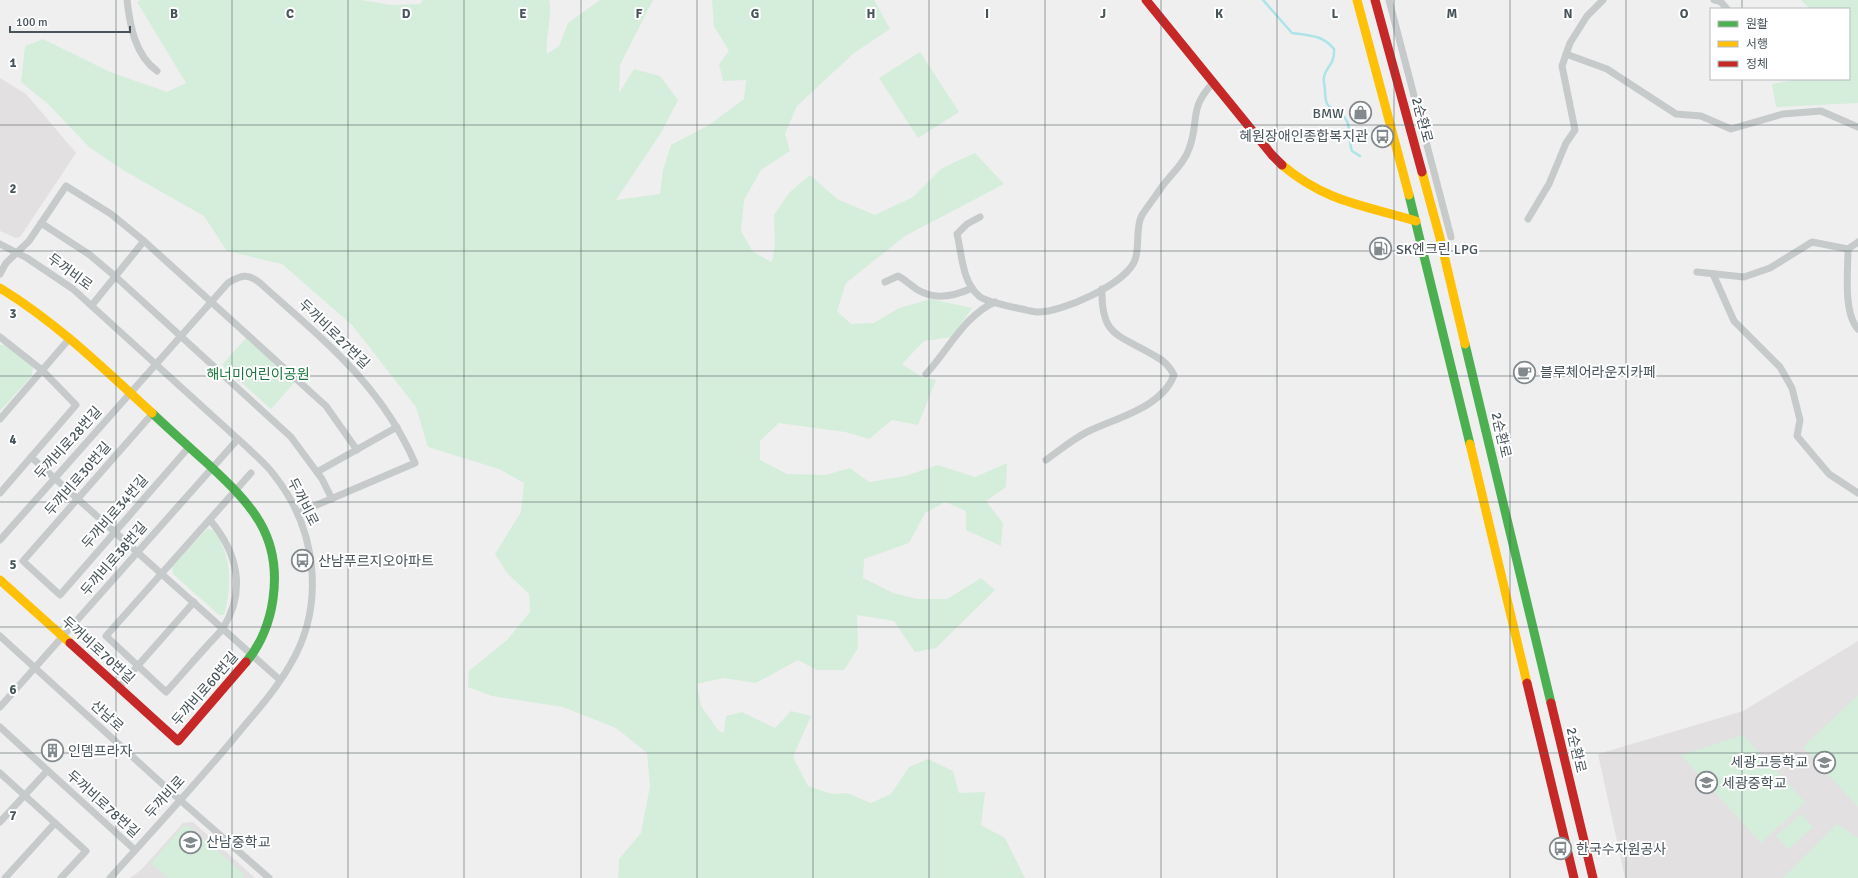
<svg xmlns="http://www.w3.org/2000/svg" width="1858" height="878" font-family="Signika,'Noto Sans KR',sans-serif">
  <rect width="100%" height="100%" fill="#f0efef"/>
  <g fill="#e2e0e1">
    <path d="M0 78 26 94 76 153 20 237 16 238 0 231Z"/>
    <path d="M1858 641V878H1625L1598 754 1743 711Z"/>
    <path d="M193 822 255 878H130L142 869 183 823Z"/>
  </g>
  <g fill="#d5eddb">
    <path d="M141 0H361L391 5 420 4 423 0H549C553 15 545 37 547 54L559 46 568 23 600 0H653L620 65 619 93 634 69 660 76 678 100 661 133 616 200 660 194 663 170 671 145 709 125 744 99 746 80 723 81 719 64 729 51 714 26 712 0H874L890 29 854 53 797 106 785 134 790 151 761 170 744 200 741 231 753 252 772 262 775 244 774 215 789 193 810 175 837 199 875 215 913 197 942 168 975 153 1004 184 905 236 846 283 837 311 851 324 874 323 899 308 931 299 972 308 952 337 924 341 902 364 922 377 936 380 918 425 892 420 869 439 845 432 779 423 760 441V460L787 474 826 475 850 468 869 482 905 476 938 465 975 477 1007 463 1006 487 986 501 1003 523 1001 546 966 530V511L945 502 925 513 909 543 864 559 863 578 893 593 918 599H947L981 578 995 590 936 648 915 652 894 621 857 615 858 648 844 670H817L798 660 756 683 723 678 697 684 701 706 718 730 724 733 726 716 742 712 775 728 791 711 811 716 793 757 808 786 832 794 847 793 871 803 891 794 909 767 928 759 953 771 959 793 985 792 981 825 1005 838 1025 878H618L619 859 641 833 650 786 647 753 616 728 563 707 492 696 468 687 469 671 507 640 530 612 529 594 507 573 495 554 521 512 524 483 499 469 428 447 416 407 352 325 282 264 227 251 204 216 123 170 89 147 48 104 21 82 25 46 43 39 110 72 167 92 186 83 137 2Z"/>
    <path d="M1801 0H1858V103L1776 107 1772 84 1798 79H1849V9H1810Z"/>
    <path d="M920 52 959 112 918 138 879 78Z"/>
    <path d="M246 338 295 382 271 409 222 365Z"/>
    <path d="M0 345H7L34 365 31 377 0 411Z"/>
    <path d="M207 529C216 529 218 534 221 542 232 566 231 590 224 615H219L173 574 172 567Z"/>
    <path d="M1858 695V807L1803 747Z"/>
    <path d="M1743 735 1805 802 1761 843 1681 755Z"/>
    <path d="M1801 814 1813 827 1789 849 1776 836Z"/>
    <path d="M1837 824 1858 838V878H1783Z"/>
    <path d="M183 826 190 827 245 875 242 878H168L151 863Z"/>
  </g>
  <g fill="none" stroke-linecap="round" stroke-linejoin="round">
    <path stroke="#ace4e9" stroke-width="2.5" d="M1263 0 1292 33C1308 35 1323 35 1334 49 1335 65 1326 66 1324 77 1323 81 1325 86 1325 90 1325 114 1334 104 1345 118 1352 126 1348 141 1352 151L1360 156"/>
    <g stroke="#c6cacb" stroke-width="7">
      <path d="M127 0C130 26 135 55 157 71"/>
      <path d="M1389 0 1451 237"/>
      <path d="M1714 0 1721 2 1727 9"/>
      <path d="M1566 54 1607 69 1676 114 1701 116 1731 129 1783 114 1821 111 1858 127"/>
      <path d="M980 217 967 224 957 234C962 254 962 282 979 296 985 302 1013 307 1022 309 1026 310 1032 312 1037 312 1061 313 1126 284 1135 260 1140 246 1135 228 1142 215 1148 206 1155 197 1161 188 1170 175 1184 164 1189 149 1200 120 1188 109 1213 83"/>
      <path d="M1528 219 1549 184 1566 143 1575 130 1562 66 1570 43 1587 16 1603 0"/>
      <path d="M41 223 90 255 116 277 291 437 322 479 332 499"/>
      <path d="M144 241 326 406 357 450"/>
      <path d="M0 244 27 258 73 289 249 449C257 457 267 465 274 475 317 529 326 605 290 665 274 693 251 717 231 742 192 788 151 833 110 878"/>
      <path d="M1848 249C1848 270 1843 313 1858 329"/>
      <path d="M1697 272 1744 277 1770 268 1812 242 1848 249 1858 242"/>
      <path d="M0 274 6 263 29 241 66 186 111 214 144 241 92 305"/>
      <path d="M1713 274 1734 321 1780 367 1792 388 1800 420 1797 436 1829 474 1858 493"/>
      <path d="M885 282 898 276C906 280 911 286 918 290 936 301 955 296 972 288"/>
      <path d="M0 337 42 370 76 405 0 493"/>
      <path d="M926 374C949 349 964 316 995 302"/>
      <path d="M153 413 23 561 60 595 189 447"/>
      <path d="M0 419 70 338"/>
      <path d="M31 457 280 680"/>
      <path d="M1046 460C1060 450 1073 439 1087 432 1115 418 1162 408 1174 375 1170 367 1163 360 1155 356 1119 334 1101 338 1102 289"/>
      <path d="M317 472 397 427"/>
      <path d="M210 520C237 552 247 590 223 628 219 634 212 640 207 646 193 661 180 677 166 692L106 636 251 473"/>
      <path d="M0 540 228 283C241 275 248 273 260 283 323 340 380 383 415 463L298 513"/>
      <path d="M0 636 180 800 269 878"/>
      <path d="M119 687 194 602"/>
      <path d="M0 707 238 439"/>
      <path d="M0 727 135 850"/>
      <path d="M0 773 86 851 61 878"/>
      <path d="M0 822 47 771"/>
      <path d="M5 878 55 823"/>
    </g>
    <g stroke="#4caf50" stroke-width="9">
      <path d="M1409 195 1470 444"/>
      <path d="M1465 344 1551 703"/>
      <path d="M152 413C170 430 189 447 208 464 251 504 282 535 273 599 270 621 261 645 246 662"/>
    </g>
    <g stroke="#ffc107" stroke-width="9">
      <path d="M1357 0 1409 195"/>
      <path d="M1282 165C1326 202 1363 205 1416 221"/>
      <path d="M1422 172 1440 238 1465 344"/>
      <path d="M0 288C56 322 103 368 152 413"/>
      <path d="M1470 444 1527 683"/>
      <path d="M0 580 70 643"/>
    </g>
    <g stroke="#c62828" stroke-width="9">
      <path d="M1146 0 1272 155 1282 165"/>
      <path d="M1375 0 1422 172"/>
      <path d="M70 643 178 741 246 662"/>
      <path d="M1527 683 1574 878"/>
      <path d="M1551 703 1593 878"/>
    </g>
  </g>
  <path fill="none" stroke="#47545a" stroke-width="1" stroke-opacity="0.55" d="M116 0V878M232 0V878M348 0V878M464 0V878M581 0V878M697 0V878M813 0V878M929 0V878M1045 0V878M1161 0V878M1277 0V878M1394 0V878M1510 0V878M1626 0V878M1742 0V9M1742 79V878M0 125H1858M0 251H1858M0 376H1858M0 502H1858M0 627H1858M0 753H1858"/>
  <defs>
    <symbol id="shop-ring" viewBox="-11 -11 22 22"><circle r="9.5" fill="#fff" stroke="#828a8e" stroke-width="1.5"/><path d="M-5-2.5h2.3a2.7 3.5 0 0 1 5.4 0H5L5.5 6h-11ZM-1.5-2.5h3a1.5 2.3 0 0 0-3 0Z" fill="#828a8e"/></symbol>
    <symbol id="bus-ring" viewBox="-11 -11 22 22"><circle r="9.5" fill="#fff" stroke="#828a8e" stroke-width="1.5"/><path d="M-5-6H5V4H4V6H2V4H-2V6H-4V4H-5ZM-3.5-4V0h7V-4ZM-3.5 1.2v1.5H-2V1.2ZM2 1.2v1.5H3.5V1.2Z" fill="#828a8e"/></symbol>
    <symbol id="fuel-ring" viewBox="-11 -11 22 22"><circle r="9.5" fill="#fff" stroke="#828a8e" stroke-width="1.5"/><path d="M-5.5-6h7V0h2V4h1.3V-2.5L3-4.5l.8-.8L6-3V5H2.5V1h-1V6h-7ZM-4.2-4.7v3.2H.2V-4.7Z" fill="#828a8e"/></symbol>
    <symbol id="cafe-ring" viewBox="-11 -11 22 22"><circle r="9.5" fill="#fff" stroke="#828a8e" stroke-width="1.5"/><path d="M-5.5-4.5H6V0H3Q3 3.5 0 3.5H-2.5Q-5.5 3.5-5.5 0ZM3-3.2v2h1.7v-2ZM-6 4.5H4V6H-6Z" fill="#828a8e"/></symbol>
    <symbol id="building-ring" viewBox="-11 -11 22 22"><circle r="9.5" fill="#fff" stroke="#828a8e" stroke-width="1.5"/><path d="M-4-6H4V6H1V3H-1V6H-4ZM-2.5-4.3h1.7v1.8h-1.7ZM.8-4.3h1.7v1.8H.8ZM-2.5-1h1.7V.8h-1.7ZM.8-1h1.7V.8H.8Z" fill="#828a8e"/></symbol>
    <symbol id="school-ring" viewBox="-11 -11 22 22"><circle r="9.5" fill="#fff" stroke="#828a8e" stroke-width="1.5"/><path d="M0-5L7-2L0 1L-7-2ZM-4 1L0 2.5L4 1V4Q0 6-4 4Z" fill="#828a8e"/></symbol>
  </defs>
  <g fill-rule="evenodd">
    <use href="#shop-ring" x="1348" y="100" width="25" height="25"/>
    <use href="#bus-ring" x="1370" y="124" width="25" height="25"/>
    <use href="#fuel-ring" x="1368" y="236" width="25" height="25"/>
    <use href="#cafe-ring" x="1512" y="360" width="25" height="25"/>
    <use href="#bus-ring" x="290" y="548" width="25" height="25"/>
    <use href="#building-ring" x="40" y="738" width="25" height="25"/>
    <use href="#school-ring" x="1812" y="750" width="25" height="25"/>
    <use href="#school-ring" x="1694" y="770" width="25" height="25"/>
    <use href="#school-ring" x="178" y="830" width="25" height="25"/>
    <use href="#bus-ring" x="1548" y="836" width="25" height="25"/>
  </g>
  <g text-anchor="middle" dominant-baseline="central" stroke-width="4" stroke-linejoin="round" paint-order="stroke">
    <g font-size="14" fill="#47545a" stroke="#fff" text-anchor="start">
      <text x="1344" y="113" text-anchor="end">BMW</text>
      <text x="1368" y="136" text-anchor="end">혜원장애인종합복지관</text>
      <text x="1396" y="249">SK엔크린 LPG</text>
      <text x="1540" y="372">블루체어라운지카페</text>
      <text x="318" y="561">산남푸르지오아파트</text>
      <text x="68" y="751">인뎀프라자</text>
      <text x="1808" y="762" text-anchor="end">세광고등학교</text>
      <text x="1722" y="783">세광중학교</text>
      <text x="206" y="842">산남중학교</text>
      <text x="1576" y="849">한국수자원공사</text>
    </g>
    <g font-size="14" fill="#47545a" stroke="#fff">
      <text transform="translate(1422 120) rotate(75)">2순환로</text>
      <text transform="translate(70 272) rotate(36)">두꺼비로</text>
      <text transform="translate(334 334) rotate(44)">두꺼비로27번길</text>
      <text transform="translate(1501 435) rotate(77)">2순환로</text>
      <text transform="translate(68 443) rotate(-48)">두꺼비로28번길</text>
      <text transform="translate(78 479) rotate(-49)">두꺼비로30번길</text>
      <text transform="translate(303 502) rotate(63)">두꺼비로</text>
      <text transform="translate(115 512) rotate(-49)">두꺼비로34번길</text>
      <text transform="translate(114 559) rotate(-49)">두꺼비로38번길</text>
      <text transform="translate(98 650) rotate(42)">두꺼비로70번길</text>
      <text transform="translate(205 689) rotate(-49)">두꺼비로60번길</text>
      <text transform="translate(107 716) rotate(42)">산남로</text>
      <text transform="translate(1576 750) rotate(77)">2순환로</text>
      <text transform="translate(165 797) rotate(-48)">두꺼비로</text>
      <text transform="translate(103 804) rotate(42)">두꺼비로78번길</text>
    </g>
    <g font-size="14" fill="#1d773e" stroke="#fff">
      <text x="258" y="374">해너미어린이공원</text>
    </g>
  </g>
  <g font-size="13" text-anchor="middle" font-weight="bold" fill="#47545a" stroke="#fff" stroke-width="4" stroke-linejoin="round" paint-order="stroke">
    <text x="174" y="18">B</text>
    <text x="290" y="18">C</text>
    <text x="406" y="18">D</text>
    <text x="523" y="18">E</text>
    <text x="639" y="18">F</text>
    <text x="755" y="18">G</text>
    <text x="871" y="18">H</text>
    <text x="987" y="18">I</text>
    <text x="1103" y="18">J</text>
    <text x="1219" y="18">K</text>
    <text x="1335" y="18">L</text>
    <text x="1452" y="18">M</text>
    <text x="1568" y="18">N</text>
    <text x="1684" y="18">O</text>
    <text x="13" y="67">1</text>
    <text x="13" y="193">2</text>
    <text x="13" y="318">3</text>
    <text x="13" y="444">4</text>
    <text x="13" y="569">5</text>
    <text x="13" y="694">6</text>
    <text x="13" y="820">7</text>
  </g>
  <rect x="1710" y="8" width="140" height="72" fill="#ffffff" stroke="#b5bbbd"/>
  <rect x="1718" y="21" width="20" height="6" fill="#4caf50" stroke="#b5bbbd"/>
  <text x="1746" y="28" font-size="12" fill="#47545a">원활</text>
  <rect x="1718" y="41" width="20" height="6" fill="#ffc107" stroke="#b5bbbd"/>
  <text x="1746" y="48" font-size="12" fill="#47545a">서행</text>
  <rect x="1718" y="61" width="20" height="6" fill="#c62828" stroke="#b5bbbd"/>
  <text x="1746" y="68" font-size="12" fill="#47545a">정체</text>
  <path d="M10 26v6h120v-6" fill="none" stroke="#47545a" stroke-width="2"/>
  <text x="16" y="26" font-size="12" fill="#47545a" stroke="#ffffff" stroke-width="3" paint-order="stroke">100 m</text>
</svg>
